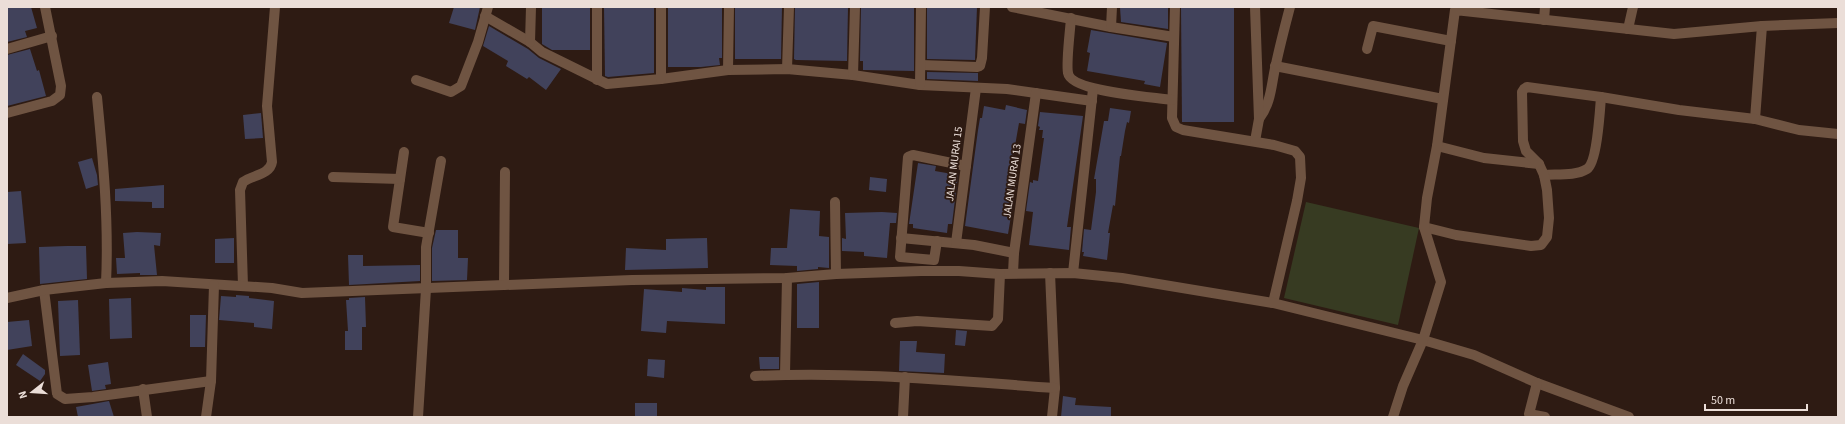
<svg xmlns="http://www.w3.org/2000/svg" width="1845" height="424" font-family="'Source Sans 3',sans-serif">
  <rect width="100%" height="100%" fill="#2e1b13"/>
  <path fill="#373b22" d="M1306 202 1419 228 1398 325 1284 298Z"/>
  <g fill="#41425b">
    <path d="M7 7H31L37 28 25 31 27 37 7 42Z"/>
    <path d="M454 7H480L475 30 449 23Z"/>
    <path d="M542 7H590V50H552L542 44Z"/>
    <path d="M604 7H654V73L608 77 605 76Z"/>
    <path d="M668 7H722V58H719L720 65 701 67H668Z"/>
    <path d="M735 7H782L781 59H735Z"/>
    <path d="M795 7H848L847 61 796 60 794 59Z"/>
    <path d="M861 7H914V71L863 70V61H860Z"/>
    <path d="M927 7H977L975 60 927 59Z"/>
    <path d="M1120 7H1168V29L1121 22Z"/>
    <path d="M1181 7H1234V122H1182Z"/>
    <path d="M489 26 528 49 539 58 561 69 546 90 529 77 527 79 506 66 508 61 483 46Z"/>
    <path d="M1091 30 1167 43 1160 87 1144 84 1145 81 1087 71 1090 53 1087 52Z"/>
    <path d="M30 49 37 71 39 70 46 96 7 106V55Z"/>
    <path d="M927 72 978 73V81L927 79Z"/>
    <path d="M1006 105 1027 110 1025 124 1019 123 1013 157 1011 179 1017 180 1008 234 965 226 978 130 980 118H982L984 106 1005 110Z"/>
    <path d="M1110 108 1131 111 1129 123 1127 122 1125 131 1121 156H1120L1115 206 1113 205 1108 233H1110L1107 260 1083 256 1084 252H1082L1084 229 1091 230 1096 192V179H1094L1104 121H1108Z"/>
    <path d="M1040 112 1083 116 1067 227H1071L1069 250 1029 245 1033 212 1026 211 1030 182 1033 183V180L1038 181 1044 138H1042L1043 130H1039L1040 127 1038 126Z"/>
    <path d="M261 113 263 138 245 139 243 115Z"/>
    <path d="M92 158 97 175 98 185 86 189 78 162Z"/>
    <path d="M918 163 936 166 935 171 958 175 952 224H948L947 233 913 228V224H909Z"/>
    <path d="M870 177 887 179 886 192 869 190Z"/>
    <path d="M164 185V208H152V202L115 201V189Z"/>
    <path d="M21 191 26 243 7 244V192Z"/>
    <path d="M790 209 820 211 819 236 829 237V268L818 267V269L797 271V266L770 265 771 248H787Z"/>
    <path d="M882 212 897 213 896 223H890L887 258 864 256V252L842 251V238L846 239 845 213Z"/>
    <path d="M436 230H458V258H468L467 280 432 281V248Z"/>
    <path d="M137 232 161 233 160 246 154 245 157 275H140V273L117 274 116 258H125L123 233Z"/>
    <path d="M234 238V263H215V239Z"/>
    <path d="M707 238 708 268 625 270 626 248 666 250V239Z"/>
    <path d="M67 246H86L87 279 40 284 39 247Z"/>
    <path d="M348 255H363V266L420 265V281L349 285Z"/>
    <path d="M819 282V328H797V284Z"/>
    <path d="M706 287H725V324L667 321 666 333 641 331 644 289 682 292V288L706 290Z"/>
    <path d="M236 295 249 296V298L274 301 272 329 254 327V323L219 320 221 296 236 297Z"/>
    <path d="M365 297 366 327H362V350H345V331H348L346 300H349V298Z"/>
    <path d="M131 298 132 338 110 339 109 299Z"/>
    <path d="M78 300 80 355 60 356 58 301Z"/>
    <path d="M190 315H206L205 347H190Z"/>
    <path d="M29 320 32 346 7 350V322Z"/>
    <path d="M956 330 967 331 965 346 955 345Z"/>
    <path d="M900 341H917L916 352 945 354 944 373 899 371Z"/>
    <path d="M23 354 45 370V374L40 381 16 365Z"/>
    <path d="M759 357H779V369H760Z"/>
    <path d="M648 359 665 360 664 378 647 376Z"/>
    <path d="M108 362 111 384 105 385 106 389 92 391 88 365Z"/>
    <path d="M1063 396 1076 398 1075 405 1111 407V417H1061Z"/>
    <path d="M109 401 114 417H78L76 407Z"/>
    <rect x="635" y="403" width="22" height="14"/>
  </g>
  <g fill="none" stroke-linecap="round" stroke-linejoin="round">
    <g stroke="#6f5442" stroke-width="10">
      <path d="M1012 7 1111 27 1174 37"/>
      <path d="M1175 7 1172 118 1176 127 1183 130 1274 145 1295 151 1300 157 1301 178 1297 201 1273 303"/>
      <path d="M485 16 530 42 542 52 607 84 661 79 728 70 787 69 853 75 920 85 1007 89 1092 101"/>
      <path d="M1071 18C1070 32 1066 62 1068 73 1071 92 1154 97 1172 100"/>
      <path d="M1544 20 1545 7"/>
      <path d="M1762 26 1755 119 1799 130 1838 134"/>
      <path d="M1111 27 1112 7"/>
      <path d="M1628 29 1633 7"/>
      <path d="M530 42 531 7"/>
      <path d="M7 49 52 36"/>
      <path d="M1367 49 1373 26 1451 41"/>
      <path d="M921 65 977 67 980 66 982 58 985 7"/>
      <path d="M1275 66 1443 99"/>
      <path d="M787 69 789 7"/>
      <path d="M728 70 729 7"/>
      <path d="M853 75 855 7"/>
      <path d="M661 79V7"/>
      <path d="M416 80 451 92 461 86 478 42 488 7"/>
      <path d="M597 80V7"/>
      <path d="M920 85 921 7"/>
      <path d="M97 97C103 158 109 221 106 283"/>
      <path d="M7 113 52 101 60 95 61 86 45 7"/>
      <path d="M1259 119C1272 102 1271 84 1276 64 1280 45 1285 26 1290 7"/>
      <path d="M1255 141 1259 119 1255 7"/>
      <path d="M1437 146 1484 158 1539 164"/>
      <path d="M404 152 393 227 429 233"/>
      <path d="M1544 175C1557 174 1576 176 1587 169 1597 163 1600 110 1601 97"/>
      <path d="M333 177 400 179"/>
      <path d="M835 202 836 274"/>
      <path d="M1424 227 1456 235 1531 246 1541 245 1547 237 1549 218 1547 190 1544 175 1539 164 1526 151 1523 141 1522 92 1524 89 1527 87 1601 97 1679 110 1755 119"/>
      <path d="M901 238 974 245 1014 253"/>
      <path d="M937 241 934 260 900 257 908 157 913 155 966 166"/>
      <path d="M956 243 976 88"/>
      <path d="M1013 273 1014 253 1036 93"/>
      <path d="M1050 273 1055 388 1052 417"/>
      <path d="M1073 273 1093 89"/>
      <path d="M504 285 505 172"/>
      <path d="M243 286 240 190 243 182C252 175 270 175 272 162L267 106 275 7"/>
      <path d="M44 290 57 394 65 399 93 397 211 381"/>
      <path d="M7 298 44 290 106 283 162 281 272 288 302 293 632 280 787 278 836 274 921 271H959L1000 274 1073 273 1122 278 1273 303 1423 340 1474 355 1537 383 1629 417"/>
      <path d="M895 323 917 321 992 326 998 319 1000 274"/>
      <path d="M785 374 787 278"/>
      <path d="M755 376C855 371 955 381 1055 388"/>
      <path d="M1537 383 1529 414 1545 417"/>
      <path d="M143 389 147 417"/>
      <path d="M206 417 211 381 214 285"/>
      <path d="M418 417 426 289V247L441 161"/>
      <path d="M903 417 905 377"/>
      <path d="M1393 417 1403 386 1423 340 1441 282 1424 227 1427 198 1437 146 1455 10 1674 34 1762 26 1838 23"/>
    </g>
  </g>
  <g text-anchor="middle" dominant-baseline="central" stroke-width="4" stroke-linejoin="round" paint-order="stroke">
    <g font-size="11" fill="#ebded8" stroke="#2e1b13">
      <text transform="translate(954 164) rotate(-83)">JALAN MURAI 15</text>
      <text transform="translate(1012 181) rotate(-82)">JALAN MURAI 13</text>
    </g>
  </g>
  <rect width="1845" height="424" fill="none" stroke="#ebded8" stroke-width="16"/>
  <g transform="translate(32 392) rotate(253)" stroke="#2e1b13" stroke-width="3" paint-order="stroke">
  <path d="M0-3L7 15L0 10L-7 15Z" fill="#ebded8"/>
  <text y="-6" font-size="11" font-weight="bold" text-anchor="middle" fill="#ebded8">N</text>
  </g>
  <path d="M1705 404v6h102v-6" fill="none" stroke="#ebded8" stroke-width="2"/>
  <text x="1711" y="404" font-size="12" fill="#ebded8" stroke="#2e1b13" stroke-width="3" paint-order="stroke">50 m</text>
</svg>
